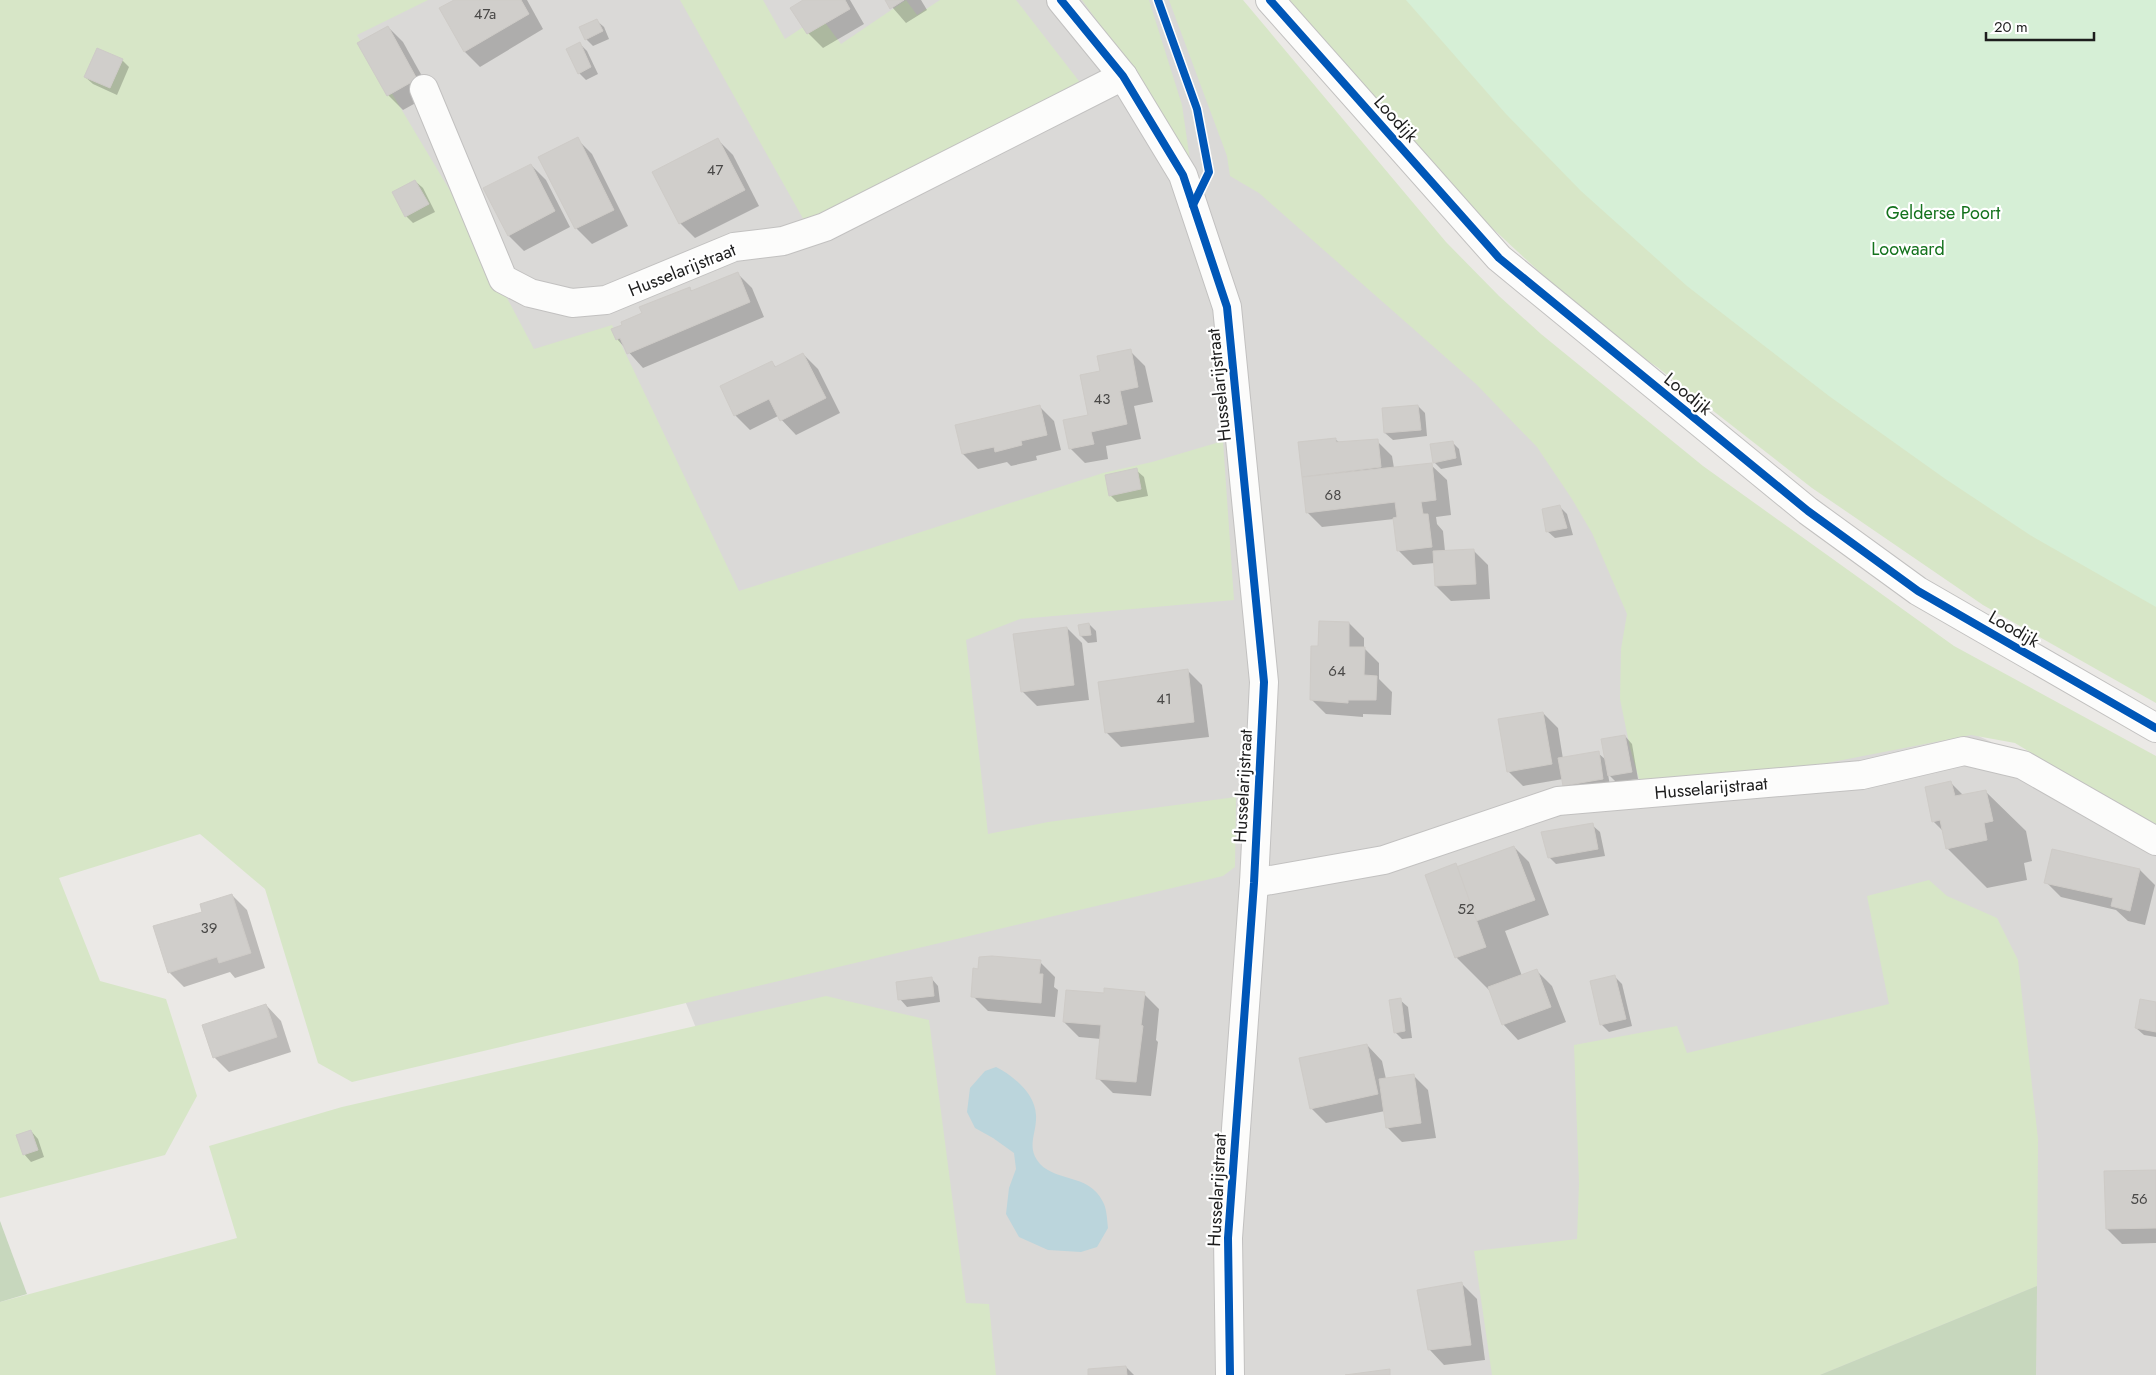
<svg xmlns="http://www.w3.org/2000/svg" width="2156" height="1375" font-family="Jost,sans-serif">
  <rect width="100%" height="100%" fill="#ebe9e6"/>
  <path fill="#dad9d7" d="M283 0H1209L1780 643 2156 819V1375H786L798 1282Z"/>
  <g fill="#d7e6c7">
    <path d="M0 0H428L357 35 452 194 534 349 612 325 739 591 1103 473 1152 462 1223 441 1234 600 1020 619 966 640 988 834 1048 822 1236 797 1235 867 1223 876 352 1082 318 1063 265 889 200 834 59 878 100 981 166 999 197 1096 165 1155 0 1198Z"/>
    <path d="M680 0H763L785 39 820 16 841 44 906 0 917 15 940 0H1016L1096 103 814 238Z"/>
    <path d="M1082 0H1149L1182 105 1193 181 1128 63Z"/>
    <path d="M1169 0H1243L1446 242 1499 296 1541 334 1703 466 1954 646 2156 756V829L2015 743 1971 735 1781 772 1640 782 1630 748 1620 699 1621 649 1627 614 1592 533 1572 499 1537 447 1476 384 1259 193 1230 176 1227 156Z"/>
    <path d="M1285 0H2156V703L1983 605 1812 488 1657 367 1602 330 1475 212Z"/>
    <path d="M1929 880 1947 896 1997 918 2018 960 2038 1139 2037 1286 1820 1375H1492L1474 1251 1577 1239 1579 1183 1574 1045 1677 1026 1687 1053 1889 1004 1867 896Z"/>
    <path d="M826 996 929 1020 966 1303 989 1304 996 1375H0V1302L237 1238 209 1146 342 1107Z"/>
  </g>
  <g fill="#c7d7bd">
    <path d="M0 1221 27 1294 0 1302Z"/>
    <path d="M2037 1286 2036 1375H1820Z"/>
  </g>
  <path fill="#d6efd6" d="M1406 0H2156V607L2030 535 1944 478 1829 396 1687 286 1581 191 1506 114Z"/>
  <path fill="#bbd5dc" d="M996 1067C1014 1076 1035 1094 1036 1115 1037 1132 1027 1145 1037 1160 1052 1183 1089 1172 1103 1202 1107 1209 1107 1220 1108 1228L1097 1247 1081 1252 1048 1250 1019 1237 1006 1214 1009 1188 1016 1169 1014 1153 993 1138 975 1128 967 1112 970 1088 985 1071Z"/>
  <g fill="#0003">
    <path d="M457 0H527L543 29 480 67 465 52 441 9Z"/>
    <path d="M805 0H850L864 24 823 48 808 33Z"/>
    <path d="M886 0H921L927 10 906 23Z"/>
    <path d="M596 20 604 27 609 39 593 46 586 39Z"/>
    <path d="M388 27 403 42 432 94 403 110 388 95Z"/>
    <path d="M580 44 587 51 598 74 586 80 579 73Z"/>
    <path d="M122 60 129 67 117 95 93 84 85 77Z"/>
    <path d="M577 139 592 154 628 226 592 244 576 228 540 157Z"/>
    <path d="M718 140 733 155 759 206 695 238 680 223Z"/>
    <path d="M531 165 546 180 570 227 524 251 509 236Z"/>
    <path d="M415 181 423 188 435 212 413 223 406 216Z"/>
    <path d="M737 273 752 288 764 317 643 368 617 339 644 314 690 289 693 292Z"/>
    <path d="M1130 351 1145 366 1153 402 1134 406 1141 439 1106 446 1108 459 1085 463 1070 448 1089 416 1101 372Z"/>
    <path d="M803 354 818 369 840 413 796 435 778 416 750 430 735 415 772 363 776 367Z"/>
    <path d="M1039 406 1054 421 1061 450 1036 456 1037 460 1011 466 1007 462 978 469 963 454 956 426Z"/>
    <path d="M1418 406 1425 413 1427 436 1393 440 1385 433 1383 409Z"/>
    <path d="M1335 439 1340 443 1377 441 1392 456 1394 468 1431 465 1447 480 1451 515 1436 517 1437 524 1443 531 1445 551 1473 550 1488 565 1490 599 1451 601 1436 586 1435 563 1413 565 1398 550 1394 519 1322 527 1307 512 1299 443Z"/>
    <path d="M1452 442 1459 449 1462 465 1441 469 1434 462Z"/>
    <path d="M1136 470 1144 477 1148 496 1117 502 1110 495Z"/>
    <path d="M1560 507 1567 514 1573 535 1555 538 1547 531Z"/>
    <path d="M1349 623 1364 638V648L1379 663V679L1392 692 1391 715 1363 714V717L1326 714 1311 699 1320 648Z"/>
    <path d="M1089 624 1096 631 1097 642 1088 643 1081 636Z"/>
    <path d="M1067 628 1082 643 1089 700 1037 706 1022 691Z"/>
    <path d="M1187 670 1202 685 1209 737 1121 747 1106 732 1147 675Z"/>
    <path d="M1543 713 1558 728 1563 759 1598 753 1606 760 1625 736 1632 744 1638 779 1616 782 1608 774 1610 786 1571 793 1564 785 1563 779 1523 786 1508 771Z"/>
    <path d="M1951 783 1964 796 1985 791 2026 831 2032 861 2024 863 2027 880 1987 888 1947 848 1943 831 1933 821Z"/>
    <path d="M1592 825 1600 832 1605 856 1556 864 1549 857Z"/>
    <path d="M1514 847 1529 862 1549 915 1505 931 1522 976 1537 971 1552 986 1566 1022 1518 1040 1503 1024 1491 992 1456 957 1458 867Z"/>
    <path d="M2140 870 2155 885 2145 925 2128 921 2116 910 2061 897 2046 882Z"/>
    <path d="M232 895 247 910 265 968 235 978 230 972 184 987 169 972 204 913Z"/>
    <path d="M1040 962 1055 977 1054 987 1058 990 1055 1017 988 1011 973 996Z"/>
    <path d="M1615 977 1622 984 1632 1026 1609 1032 1602 1025 1591 982Z"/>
    <path d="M931 978 938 986 940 1002 907 1007 900 999Z"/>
    <path d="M1144 994 1159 1009 1156 1040 1158 1042 1151 1096 1113 1093 1098 1078 1101 1039 1079 1037 1064 1022 1105 995Z"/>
    <path d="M1400 1000 1408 1007 1412 1038 1402 1039 1395 1032Z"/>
    <path d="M2156 1003V1037L2144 1035 2136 1028Z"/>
    <path d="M266 1005 281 1021 291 1052 229 1072 214 1057Z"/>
    <path d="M1367 1045 1382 1061 1386 1079 1413 1075 1428 1090 1436 1138 1402 1142 1387 1127 1385 1111 1326 1123 1311 1108Z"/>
    <path d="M31 1131 38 1139 44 1157 31 1162 24 1154Z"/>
    <path d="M2156 1171V1243L2122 1244 2107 1229Z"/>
    <path d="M1462 1284 1477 1299 1485 1360 1444 1365 1429 1349Z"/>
    <path d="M1126 1367 1134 1375H1090Z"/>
  </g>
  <g fill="#d0cecb" stroke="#cecbc7">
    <path d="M454 0H521L529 14 464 52 439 8Z"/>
    <path d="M803 0H845L850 9 807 34 790 8Z"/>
    <path d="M885 0H904L890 9Z"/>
    <path d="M597 19 603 31 585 40 579 27Z"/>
    <path d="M388 26 417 79 387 96 357 43Z"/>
    <path d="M580 42 591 67 578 74 566 49Z"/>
    <path d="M97 48 123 59 110 88 84 77Z"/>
    <path d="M578 137 614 210 575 229 538 157Z"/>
    <path d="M718 138 745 190 679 224 652 172Z"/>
    <path d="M531 164 555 211 508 236 483 188Z"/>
    <path d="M415 180 429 204 405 217 392 192Z"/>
    <path d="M738 272 750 302 627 354 620 338 616 340 611 329 622 325 621 322 642 313 639 307 690 287 691 291Z"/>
    <path d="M1131 349 1138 387 1120 391 1127 424 1091 432 1094 444 1069 449 1063 420 1088 415 1080 375 1100 371 1097 356Z"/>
    <path d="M803 353 826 398 780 421 769 399 734 416 720 386 772 361 775 367Z"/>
    <path d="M1040 405 1047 435 1021 441 1022 445 995 452 994 447 962 454 955 425Z"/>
    <path d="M1418 405 1421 430 1384 433 1382 408Z"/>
    <path d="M1336 438V442L1378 439 1381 467 1302 477 1298 442Z"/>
    <path d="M1453 441 1456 458 1433 463 1430 444Z"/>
    <path d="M1432 463 1436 500 1421 502 1423 514H1428L1432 547 1397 551 1393 518 1397 517 1395 502 1306 513 1302 477Z"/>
    <path d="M1137 468 1141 489 1109 496 1105 475Z"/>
    <path d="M1560 505 1567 528 1546 532 1542 509Z"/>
    <path d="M1474 549 1476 584 1435 586 1433 551Z"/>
    <path d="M1319 621 1349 622V647H1365L1364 675 1377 676 1376 700H1348V703L1310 700 1311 646H1318Z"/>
    <path d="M1089 623 1091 635 1080 636 1078 625Z"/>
    <path d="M1067 627 1074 685 1021 692 1013 634Z"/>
    <path d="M1188 669 1194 722 1105 733 1098 682Z"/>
    <path d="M1543 712 1552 764 1507 772 1498 719Z"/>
    <path d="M1625 735 1632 772 1608 776 1601 739Z"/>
    <path d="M1599 751 1603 779 1563 786 1558 758Z"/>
    <path d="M1951 781 1955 796 1986 790 1993 821 1984 823 1987 840 1946 849 1940 820 1932 822 1925 787Z"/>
    <path d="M1593 823 1598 849 1548 858 1541 832Z"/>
    <path d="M1514 846 1535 900 1476 921 1456 867Z"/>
    <path d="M2052 849 2140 869 2130 911 2111 906 2113 898 2044 883Z"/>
    <path d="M1456 863 1486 947 1455 958 1425 875Z"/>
    <path d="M232 894 251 953 219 963 217 957 168 973 153 926 202 912 200 904Z"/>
    <path d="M992 956 1041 960 1039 974H1043L1041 1003 971 997 973 968 978 969 979 957Z"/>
    <path d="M1537 969 1551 1007 1502 1025 1488 987Z"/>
    <path d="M1615 975 1626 1019 1600 1025 1590 981Z"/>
    <path d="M932 977 934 996 898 1000 896 982Z"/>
    <path d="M1104 988 1145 992 1141 1025 1143 1026 1136 1082 1096 1079 1101 1025 1063 1022 1066 990 1104 993Z"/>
    <path d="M1401 998 1405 1031 1394 1033 1389 1000Z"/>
    <path d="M2140 999 2156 1002V1032L2135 1028Z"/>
    <path d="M266 1004 277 1037 213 1058 202 1025Z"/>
    <path d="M1367 1044 1378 1094 1310 1109 1299 1058Z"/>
    <path d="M1414 1074 1421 1123 1386 1128 1379 1079Z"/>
    <path d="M31 1130 38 1150 23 1155 16 1135Z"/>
    <path d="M2156 1170V1228L2106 1229 2104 1171Z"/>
    <path d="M1462 1282 1471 1345 1428 1350 1417 1290Z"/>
    <path d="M1126 1366 1127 1375H1088V1369Z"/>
    <path d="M1390 1369V1375H1345Z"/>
  </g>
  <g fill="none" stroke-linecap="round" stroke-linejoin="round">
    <defs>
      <g id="minor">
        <path d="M1061 0 1123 76 1183 175 1227 307 1264 682 1254 883 1228 1238 1230 1375"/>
        <path d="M1270 0 1499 258 1808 511 1918 591 2156 728"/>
        <path d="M424 89 503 279 530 293 572 303 606 300 734 247 783 241 825 227 1123 76"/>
        <path d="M1254 883 1384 860 1558 801 1862 775 1964 751 2023 765 2156 841"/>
      </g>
    </defs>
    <use href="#minor" stroke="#c2c1c0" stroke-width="30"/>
    <use href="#minor" stroke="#fcfcfb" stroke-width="28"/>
    <defs>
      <g id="cycleway">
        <path d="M1061 0 1123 76 1183 175 1227 307 1264 682 1254 883 1228 1238 1230 1375"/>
        <path d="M1158 0 1197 109 1209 172 1193 205"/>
        <path d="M1270 0 1499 258 1808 511 1918 591 2156 728"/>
      </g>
    </defs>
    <use href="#cycleway" stroke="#fff" stroke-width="11"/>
    <use href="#cycleway" stroke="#0057b8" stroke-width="8"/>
  </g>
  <g text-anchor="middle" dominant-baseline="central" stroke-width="4.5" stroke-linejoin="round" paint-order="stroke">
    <g font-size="15" fill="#4a4948">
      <text x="485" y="14">47a</text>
      <text x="715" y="170">47</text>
      <text x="1102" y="399">43</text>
      <text x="1333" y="495">68</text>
      <text x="1337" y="671">64</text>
      <text x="1164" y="699">41</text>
      <text x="1466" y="909">52</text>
      <text x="209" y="928">39</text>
      <text x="2139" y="1199">56</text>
    </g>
    <g font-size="18" fill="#1d1d1d" stroke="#fff">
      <text transform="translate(1396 119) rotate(48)">Loodijk</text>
      <text transform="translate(682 270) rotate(-22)">Husselarijstraat</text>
      <text transform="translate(1219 385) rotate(-96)">Husselarijstraat</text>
      <text transform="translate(1688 394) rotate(39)">Loodijk</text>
      <text transform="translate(2014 629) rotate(30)">Loodijk</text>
      <text transform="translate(1243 786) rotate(-87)">Husselarijstraat</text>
      <text transform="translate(1711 788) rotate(-5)">Husselarijstraat</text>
      <text transform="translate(1217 1190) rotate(-87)">Husselarijstraat</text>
    </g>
    <g font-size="18" fill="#14721d" stroke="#fff">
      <text x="1943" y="213">Gelderse Poort</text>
      <text x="1908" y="249">Loowaard</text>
    </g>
  </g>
  <path d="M1986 32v8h108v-8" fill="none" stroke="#1d1d1d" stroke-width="2.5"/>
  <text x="1994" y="32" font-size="15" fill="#1d1d1d" stroke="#ffffff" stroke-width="4" paint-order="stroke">20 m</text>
</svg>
